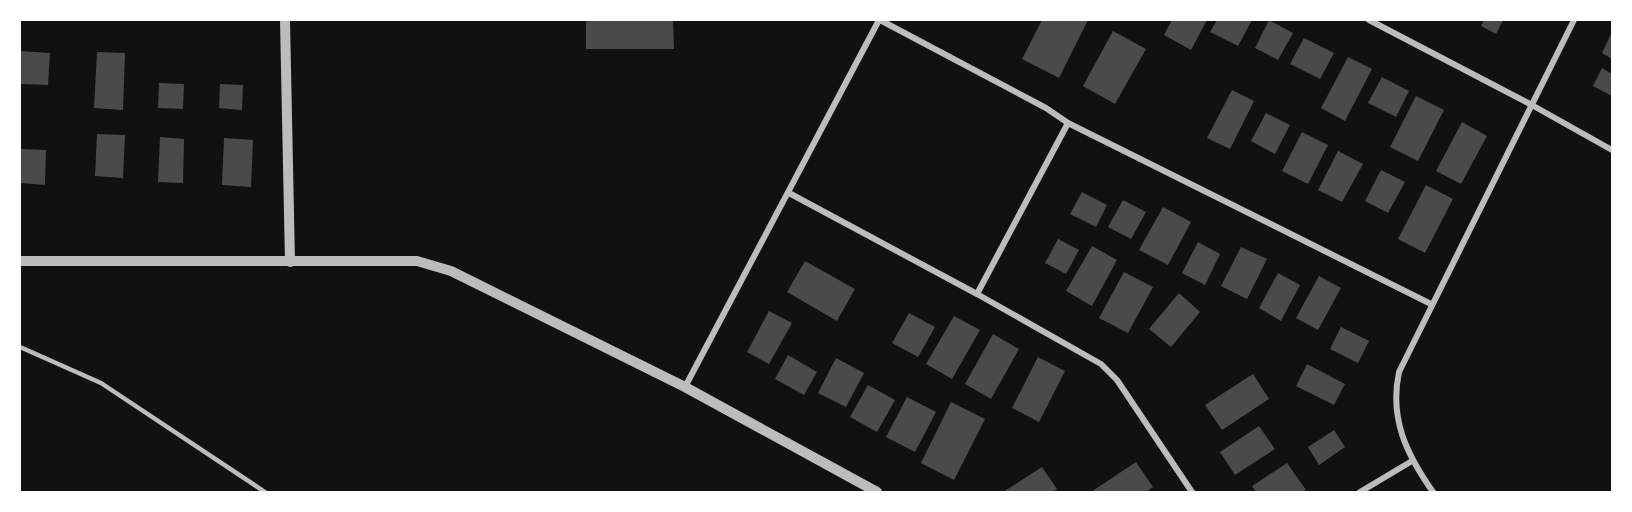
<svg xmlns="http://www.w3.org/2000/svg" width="1632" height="512" font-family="'Work Sans',sans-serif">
  <rect width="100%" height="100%" fill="#111"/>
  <g fill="#4a4a4a">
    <path d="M586 20H673L674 49H586Z"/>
    <path d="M1042 20H1088L1059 78 1022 59Z"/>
    <path d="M1172 20H1207L1191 50 1164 35Z"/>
    <path d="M1217 20H1252L1238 46 1210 32Z"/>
    <path d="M1269 20 1293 33 1278 60 1255 48Z"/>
    <path d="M1484 20H1503L1496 34 1481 26Z"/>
    <path d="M1113 31 1146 49 1115 104 1083 86Z"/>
    <path d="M1612 32V59L1602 53Z"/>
    <path d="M1304 38 1334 53 1320 79 1290 64Z"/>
    <path d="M20 51 50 53 48 85 20 84Z"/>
    <path d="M97 52 125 53 123 110 94 108Z"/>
    <path d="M1348 57 1372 69 1345 121 1321 108Z"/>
    <path d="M1602 68 1612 74V96L1593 86Z"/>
    <path d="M1382 77 1409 91 1396 117 1368 103Z"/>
    <path d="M159 83 184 84 183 109 158 108Z"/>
    <path d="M220 84 243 85 242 110 219 108Z"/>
    <path d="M1232 90 1254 101 1230 149 1207 138Z"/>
    <path d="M1416 96 1444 110 1418 161 1390 147Z"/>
    <path d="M1266 113 1290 125 1275 154 1251 141Z"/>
    <path d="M1462 122 1487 136 1461 184 1436 171Z"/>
    <path d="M1302 132 1328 145 1308 184 1282 171Z"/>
    <path d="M97 134 125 135 123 178 95 176Z"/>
    <path d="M160 137 184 139 183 183 158 182Z"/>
    <path d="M224 138 253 140 251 187 222 185Z"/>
    <path d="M20 149 46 150 45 185 20 183Z"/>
    <path d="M1338 151 1363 164 1342 202 1318 190Z"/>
    <path d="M1381 170 1405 182 1388 213 1365 201Z"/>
    <path d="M1426 185 1453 199 1425 253 1398 239Z"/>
    <path d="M1082 192 1107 205 1096 227 1070 214Z"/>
    <path d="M1123 200 1146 212 1131 239 1108 227Z"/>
    <path d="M1163 207 1191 222 1168 265 1139 250Z"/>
    <path d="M1058 239 1079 250 1066 274 1045 263Z"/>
    <path d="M1198 242 1220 254 1205 285 1182 273Z"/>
    <path d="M1092 246 1117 260 1092 306 1066 291Z"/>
    <path d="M1241 247 1267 259 1247 299 1221 286Z"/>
    <path d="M805 261 855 289 837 321 787 292Z"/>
    <path d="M1124 272 1153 287 1128 333 1099 318Z"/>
    <path d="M1278 273 1300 285 1281 321 1259 308Z"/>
    <path d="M1319 276 1341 288 1318 330 1296 318Z"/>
    <path d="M1179 293 1200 312 1171 347 1149 329Z"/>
    <path d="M769 311 792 323 769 364 747 352Z"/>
    <path d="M909 313 935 327 918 357 892 343Z"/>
    <path d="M954 316 980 330 952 379 926 364Z"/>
    <path d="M1341 327 1369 341 1358 363 1330 349Z"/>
    <path d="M993 334 1019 349 991 399 965 384Z"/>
    <path d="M788 355 817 372 804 395 775 379Z"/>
    <path d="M1038 357 1065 371 1039 422 1012 408Z"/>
    <path d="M836 358 864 373 846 407 818 393Z"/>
    <path d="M1307 364 1345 384 1334 405 1296 386Z"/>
    <path d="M1253 374 1269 399 1222 430 1205 405Z"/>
    <path d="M868 385 895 400 877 432 850 417Z"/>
    <path d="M907 397 936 412 915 452 886 437Z"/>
    <path d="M951 402 985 419 954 480 921 463Z"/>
    <path d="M1259 426 1275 449 1235 475 1220 452Z"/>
    <path d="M1334 430 1345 447 1319 465 1308 447Z"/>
    <path d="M1136 462 1153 487 1146 492H1091Z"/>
    <path d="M1287 463 1306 490 1301 492H1256L1252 486Z"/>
    <path d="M1042 467 1057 489 1053 492H1003Z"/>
  </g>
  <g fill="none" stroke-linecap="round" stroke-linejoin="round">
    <path stroke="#bcbcbc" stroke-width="4.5" d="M20 347 101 383 265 492"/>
    <g stroke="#bcbcbc" stroke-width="6">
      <path d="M880 20 1046 108 1068 123"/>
      <path d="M1369 20 1530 104 1612 150"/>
      <path d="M789 193 977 294"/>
      <path d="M685 387 879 20"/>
      <path d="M1192 492 1117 380 1101 364 977 294 1068 123 1431 304"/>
      <path d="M1360 492 1412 461"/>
      <path d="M1433 492C1407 455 1389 419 1399 372L1574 20"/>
    </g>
    <g stroke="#bcbcbc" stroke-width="10">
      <path d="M285 20 290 262"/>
      <path d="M20 261H417L451 271 685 387 877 492"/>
    </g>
  </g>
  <rect width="1632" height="512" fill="none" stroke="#ffffff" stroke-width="42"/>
</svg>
